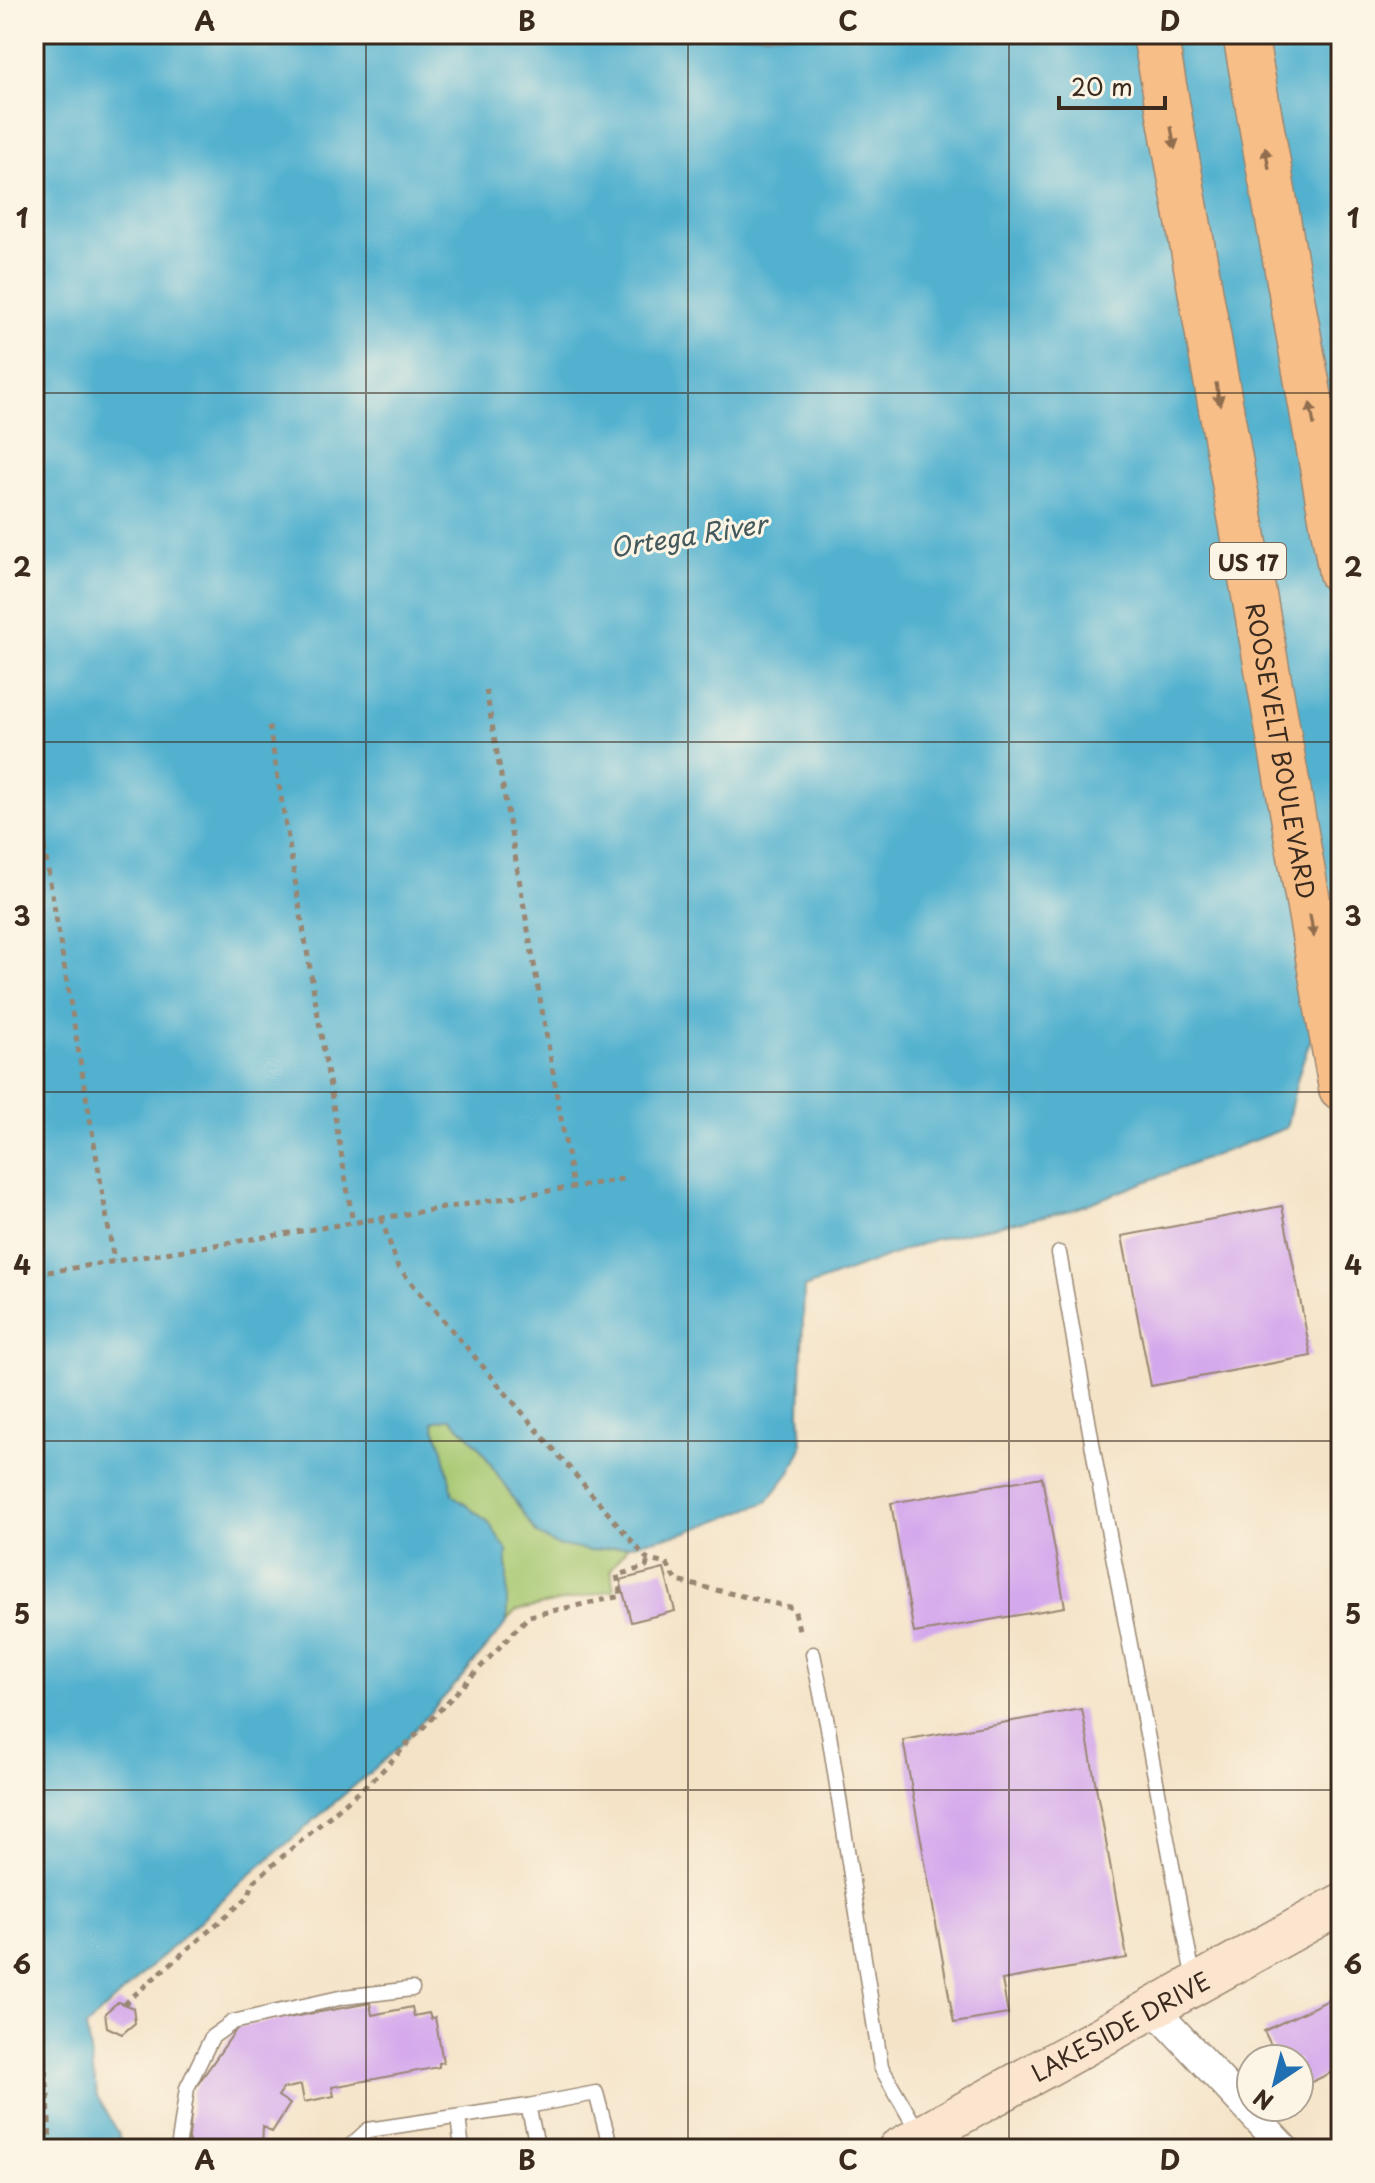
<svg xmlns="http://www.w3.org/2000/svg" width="1375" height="2183" font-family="'Playpen Sans',sans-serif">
  <rect width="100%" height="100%" fill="#fcf5e5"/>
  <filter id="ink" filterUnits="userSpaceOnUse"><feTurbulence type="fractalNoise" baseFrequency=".0125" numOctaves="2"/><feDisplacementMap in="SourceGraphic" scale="16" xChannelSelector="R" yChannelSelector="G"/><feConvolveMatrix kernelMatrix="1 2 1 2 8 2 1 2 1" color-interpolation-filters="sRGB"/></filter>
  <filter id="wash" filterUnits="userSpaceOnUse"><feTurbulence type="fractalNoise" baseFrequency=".006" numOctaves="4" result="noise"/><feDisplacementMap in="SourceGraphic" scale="32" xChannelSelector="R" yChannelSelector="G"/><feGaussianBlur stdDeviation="1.8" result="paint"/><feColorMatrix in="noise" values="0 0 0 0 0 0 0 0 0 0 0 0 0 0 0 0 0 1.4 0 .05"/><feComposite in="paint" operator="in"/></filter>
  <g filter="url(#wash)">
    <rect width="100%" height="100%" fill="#f4e3c7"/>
    <path fill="#a6c76f" stroke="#707846" stroke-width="2" d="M451 1418 478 1445 537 1534 589 1551 629 1545 611 1569 614 1590 516 1611 507 1621 506 1588 488 1522 452 1495 443 1450 433 1422Z"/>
    <path fill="#51b1cf" stroke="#466e76" stroke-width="2" d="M34 34H1341V948C1337 985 1318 1020 1305 1055 1296 1078 1292 1104 1286 1128L1072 1210 932 1240 804 1288 800 1412 802 1447 791 1471 767 1502 687 1532 629 1545 589 1551 556 1545 537 1534 478 1445 451 1418 433 1422 443 1450 453 1495 488 1522 507 1550V1621L501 1630 456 1684 395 1751 237 1886 86 2027 97 2096 118 2132 122 2149H36L34 2123Z"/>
    <g id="blocks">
      <g fill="#d4a8ec">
        <path d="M1282 1206 1311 1356 1151 1386 1122 1236Z"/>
        <path d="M1042 1477 1065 1607 914 1633 891 1503Z"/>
        <path d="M664 1569 675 1611 631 1622 620 1580Z"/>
        <path d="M1082 1709 1127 1958 1002 1980 1008 2014 954 2023 903 1740Z"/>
        <path d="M1341 1994V2068L1299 2088V2059H1278L1264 2031Z"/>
        <path d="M118 2002 133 2008 135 2023 122 2034 107 2027 105 2013Z"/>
        <path d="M370 2003 372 2015 412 2007 414 2016 429 2013 431 2019 435 2017 443 2062 439 2063V2067L332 2087 334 2096 304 2102 301 2085 283 2089 278 2096 290 2104 272 2132 263 2126 262 2149H188L193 2091 238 2027Z"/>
      </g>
    </g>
  </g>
  <g filter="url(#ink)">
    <use href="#blocks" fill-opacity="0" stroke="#988672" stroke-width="2"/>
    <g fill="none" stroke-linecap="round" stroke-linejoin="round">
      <defs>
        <g id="lane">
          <path d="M1059 1253 1096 1466 1194 1981"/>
          <path d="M813 1654 828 1728 881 2067 920 2135"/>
          <path d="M528 2106 538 2149"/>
          <path d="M458 2117 462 2149"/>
          <path d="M178 2149 187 2088 212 2037 233 2022 344 1997 412 1989"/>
          <path d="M347 2149 368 2130 528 2106 596 2093 611 2149"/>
        </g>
        <path id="street" d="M1153 2008 1285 2149"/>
        <g id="secondary">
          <path id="s1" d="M898 2149 1341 1904"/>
        </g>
        <g id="highway">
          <path id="s2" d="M1155 34 1341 1088"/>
          <path d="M1245 34 1341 573"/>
        </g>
      </defs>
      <use href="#lane" stroke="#988672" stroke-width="17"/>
      <use href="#street" stroke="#988672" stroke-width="31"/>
      <use href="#secondary" stroke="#988672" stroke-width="43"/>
      <use href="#highway" stroke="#988672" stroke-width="47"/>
      <g stroke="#988672" stroke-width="5" stroke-dasharray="6 6" stroke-linecap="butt">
        <path d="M486 690 573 1187"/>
        <path d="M269 726 353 1223"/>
        <path d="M34 787 114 1261"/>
        <path d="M381 1218 398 1267 648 1560 667 1564 677 1581 794 1608 800 1634"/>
        <path d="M48 1272 623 1179"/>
        <path d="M34 1975 48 2093 50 2149"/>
        <path d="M124 2004 248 1897 254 1881 379 1774 529 1616 621 1596 617 1575 646 1567 648 1560"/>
      </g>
      <use href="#lane" stroke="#fff" stroke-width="14"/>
      <use href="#street" stroke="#fff" stroke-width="28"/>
      <use href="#secondary" stroke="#fce5cf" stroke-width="40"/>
      <use href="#highway" stroke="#f7be88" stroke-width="44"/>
    </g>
    <defs><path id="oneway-solid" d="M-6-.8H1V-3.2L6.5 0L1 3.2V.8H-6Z" transform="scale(2)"/></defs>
    <g fill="#906d4e">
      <use href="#oneway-solid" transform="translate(1173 138) rotate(80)"/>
      <use href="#oneway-solid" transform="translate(1267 158) rotate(-100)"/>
      <use href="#oneway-solid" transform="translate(1218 394) rotate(80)"/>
      <use href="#oneway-solid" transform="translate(1312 414) rotate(-100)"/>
      <use href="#oneway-solid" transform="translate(1312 926) rotate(80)"/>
    </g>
  </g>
  <path fill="none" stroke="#3b2a1e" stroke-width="2" stroke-opacity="0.55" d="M366 34V2149M688 34V2149M1009 34V2149M34 393H1341M34 742H1341M34 1092H1341M34 1441H1341M34 1790H1341"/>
  <g text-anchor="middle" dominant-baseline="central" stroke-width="6" stroke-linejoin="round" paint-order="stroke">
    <rect fill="#fcf5e5" stroke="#75675a" stroke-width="2" x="1210" y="543" width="76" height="36" rx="6"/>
    <g font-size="22" font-weight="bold" fill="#3b2a1e">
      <text x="1248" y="561">US 17</text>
    </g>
    <g font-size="24" fill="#3b2a1e" stroke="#fcf5e5">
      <text stroke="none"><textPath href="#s2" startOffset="728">ROOSEVELT BOULEVARD</textPath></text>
      <text stroke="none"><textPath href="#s1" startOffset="254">LAKESIDE DRIVE</textPath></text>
    </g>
    <g font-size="26" font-style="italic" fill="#43595c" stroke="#fcf5e5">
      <text transform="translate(688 535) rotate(-9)">Ortega River</text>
    </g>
  </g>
  <rect width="1375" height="2183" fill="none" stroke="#fcf5e5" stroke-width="88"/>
  <g transform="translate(1275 2083) rotate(215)"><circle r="38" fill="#fcf5e5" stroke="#afa495" stroke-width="2"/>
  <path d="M0-6L14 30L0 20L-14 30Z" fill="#1f6fb2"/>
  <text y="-12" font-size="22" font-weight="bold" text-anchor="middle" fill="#3b2a1e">N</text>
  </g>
  <path d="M1059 96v12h106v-12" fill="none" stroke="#3b2a1e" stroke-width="4"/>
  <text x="1071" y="96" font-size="24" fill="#3b2a1e" stroke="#fcf5e5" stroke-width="6" paint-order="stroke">20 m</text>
  <rect x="44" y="44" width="1287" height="2095" fill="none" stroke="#3b2a1e" stroke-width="3"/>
  <g font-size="26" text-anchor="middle" font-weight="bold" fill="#3b2a1e">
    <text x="205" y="31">A</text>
    <text x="527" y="31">B</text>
    <text x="848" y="31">C</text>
    <text x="1170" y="31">D</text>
    <text x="22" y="228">1</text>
    <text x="1353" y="228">1</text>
    <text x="22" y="577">2</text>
    <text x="1353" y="577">2</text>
    <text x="22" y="926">3</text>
    <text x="1353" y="926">3</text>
    <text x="22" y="1275">4</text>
    <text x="1353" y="1275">4</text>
    <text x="22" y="1624">5</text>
    <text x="1353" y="1624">5</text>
    <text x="22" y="1974">6</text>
    <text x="1353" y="1974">6</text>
    <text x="205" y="2170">A</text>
    <text x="527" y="2170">B</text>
    <text x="848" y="2170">C</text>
    <text x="1170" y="2170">D</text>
  </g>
</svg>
